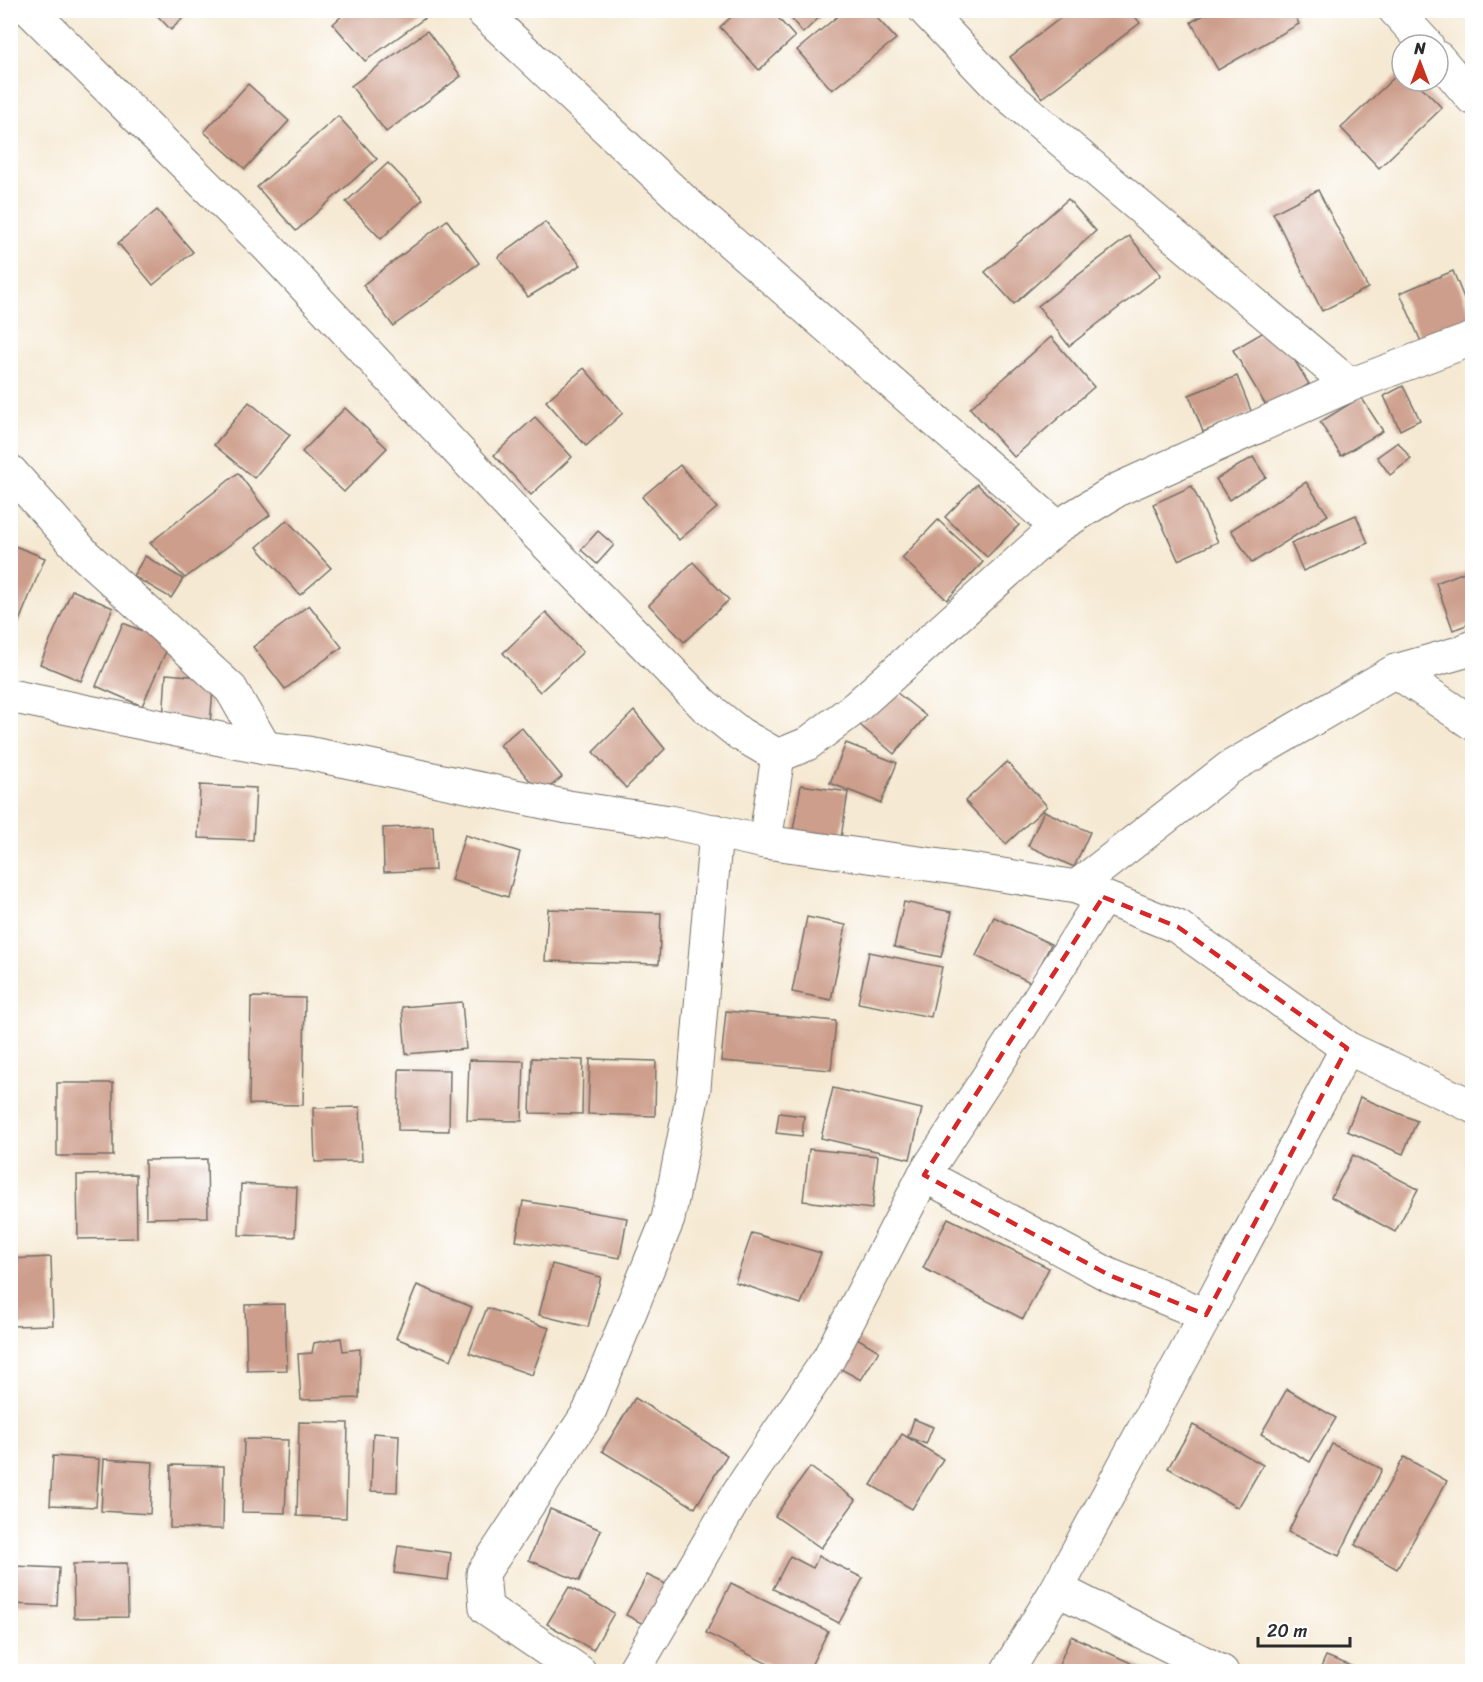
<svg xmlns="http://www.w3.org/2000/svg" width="1483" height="1682" font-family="Sriracha,sans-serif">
  <rect width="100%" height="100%" fill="#fff"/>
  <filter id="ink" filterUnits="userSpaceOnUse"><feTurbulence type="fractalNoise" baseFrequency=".0167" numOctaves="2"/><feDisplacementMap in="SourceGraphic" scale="12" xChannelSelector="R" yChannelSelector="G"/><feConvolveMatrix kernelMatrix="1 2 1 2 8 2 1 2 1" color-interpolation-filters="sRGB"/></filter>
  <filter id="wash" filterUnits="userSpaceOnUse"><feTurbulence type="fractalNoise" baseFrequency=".008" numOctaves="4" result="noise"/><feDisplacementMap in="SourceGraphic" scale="24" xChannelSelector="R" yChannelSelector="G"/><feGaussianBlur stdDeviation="1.35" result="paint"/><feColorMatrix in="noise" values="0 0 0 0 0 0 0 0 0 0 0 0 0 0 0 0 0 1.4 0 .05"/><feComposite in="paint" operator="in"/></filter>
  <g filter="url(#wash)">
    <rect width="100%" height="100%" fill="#f5e9d3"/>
    <g id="blocks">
      <g fill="#cd9e8b">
        <path d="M152 10H191L171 30Z"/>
        <path d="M348 10H436L365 61 333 24Z"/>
        <path d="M739 10H771L795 37 759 70 720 27Z"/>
        <path d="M784 10H827L803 33Z"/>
        <path d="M845 10H870L896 39 832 90 797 50Z"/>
        <path d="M1071 10H1130L1140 23 1042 98 1010 57Z"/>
        <path d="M1213 10H1292L1299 24 1218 70 1191 22Z"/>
        <path d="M427 31 461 76 386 132 351 86Z"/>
        <path d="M1402 70V81H1416L1442 108 1379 168 1341 128Z"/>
        <path d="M248 84 289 121 245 169 204 132Z"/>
        <path d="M338 116 377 159 296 231 257 187Z"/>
        <path d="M388 163 423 199 381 239 346 202Z"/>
        <path d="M1318 190 1368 288 1322 311 1273 213Z"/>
        <path d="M1068 199 1096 231 1014 304 985 272Z"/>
        <path d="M157 210 193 252 153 285 118 243Z"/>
        <path d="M447 220 479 263 393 326 363 285Z"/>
        <path d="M545 222 581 265 528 297 498 257Z"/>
        <path d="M1129 236 1161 275 1069 346 1038 306Z"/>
        <path d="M1453 271 1472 318V323L1422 344 1400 293Z"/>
        <path d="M1274 326 1309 384 1268 409 1233 350Z"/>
        <path d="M1051 337 1094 387 1014 457 970 408Z"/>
        <path d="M584 368 623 413 586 446 546 401Z"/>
        <path d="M1237 376 1252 413 1203 432 1189 395Z"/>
        <path d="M1403 386 1420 420 1400 430 1384 396Z"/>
        <path d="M1361 397 1383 431 1341 456 1320 422Z"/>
        <path d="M249 402 290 435 254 478 214 445Z"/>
        <path d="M345 408 387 448 344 492 302 452Z"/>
        <path d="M535 417 572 457 531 495 494 455Z"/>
        <path d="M1398 442 1411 459 1390 475 1377 457Z"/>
        <path d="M1253 457 1266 477 1229 500 1216 479Z"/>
        <path d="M680 465 717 508 679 540 642 497Z"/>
        <path d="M238 473 270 515 185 578 150 543Z"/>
        <path d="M1306 482 1328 515 1252 563 1231 530Z"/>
        <path d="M977 484 1019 525 987 557 945 517Z"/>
        <path d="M1192 486 1218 542 1178 560 1153 504Z"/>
        <path d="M1356 515 1368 543 1303 571 1291 543Z"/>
        <path d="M287 520 331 568 300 595 257 547Z"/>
        <path d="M938 520 983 562 947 600 902 558Z"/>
        <path d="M598 531 614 545 597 564 581 550Z"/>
        <path d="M10 544 45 558 11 641H10Z"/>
        <path d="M145 556 183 579 171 598 133 576Z"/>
        <path d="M693 562 729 600 684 642 649 605Z"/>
        <path d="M1472 569V623L1453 630 1436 583Z"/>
        <path d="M72 590 113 608 81 681 40 664Z"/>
        <path d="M309 605 342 647 285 689 253 647Z"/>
        <path d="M546 612 583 652 540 692 503 653Z"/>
        <path d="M123 623 170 642 142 706 96 686Z"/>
        <path d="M166 674 214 678 210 724 163 720Z"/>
        <path d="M891 688 926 716 894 754 860 725Z"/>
        <path d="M634 711 665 749 626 788 593 752Z"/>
        <path d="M521 727 562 777 541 794 500 745Z"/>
        <path d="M846 743 897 763 881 803 830 783Z"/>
        <path d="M1007 762 1047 806 1006 844 965 801Z"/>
        <path d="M200 785 256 788 253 840 198 838Z"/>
        <path d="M801 785 848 792 841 838 793 830Z"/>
        <path d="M1044 811 1090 832 1074 867 1028 846Z"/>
        <path d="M433 826 435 870 384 872 383 828Z"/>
        <path d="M465 835 520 852 508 897 451 880Z"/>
        <path d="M904 902 952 912 941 957 894 947Z"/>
        <path d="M548 909 661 913 659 964 545 961Z"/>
        <path d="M807 917 846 925 831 1000 792 992Z"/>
        <path d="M994 917 1051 944 1032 983 976 956Z"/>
        <path d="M869 952 942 967 931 1017 858 1003Z"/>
        <path d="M251 997 305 998 303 1105 249 1104Z"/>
        <path d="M462 1002 466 1049 406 1054 402 1007Z"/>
        <path d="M726 1011 836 1021 831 1070 721 1061Z"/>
        <path d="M532 1058 583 1060 582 1114 530 1113Z"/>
        <path d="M590 1059 656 1061 655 1116 588 1114Z"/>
        <path d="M469 1060 524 1061 522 1121 467 1120Z"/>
        <path d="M399 1069 450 1070 449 1131 398 1130Z"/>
        <rect x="57" y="1083" width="56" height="73"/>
        <path d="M833 1088 922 1109 910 1159 821 1138Z"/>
        <path d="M1360 1097 1417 1121 1403 1154 1347 1131Z"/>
        <path d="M360 1107 362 1161 315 1162 313 1108Z"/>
        <path d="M779 1113 804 1116 802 1136 776 1133Z"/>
        <path d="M809 1149 878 1156 872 1209 803 1201Z"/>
        <path d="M1353 1155 1418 1189 1395 1232 1331 1197Z"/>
        <path d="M207 1159 208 1217 146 1218 145 1160Z"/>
        <path d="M136 1174 137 1238 78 1239 77 1175Z"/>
        <path d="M241 1184 297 1187 295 1237 239 1235Z"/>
        <path d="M523 1201 627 1218 620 1258 516 1241Z"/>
        <path d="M948 1218 1049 1268 1023 1319 923 1268Z"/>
        <path d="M752 1233 821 1253 801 1304 735 1282Z"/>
        <path d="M51 1257 53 1325 10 1326V1259Z"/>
        <path d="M552 1264 601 1277 588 1327 539 1315Z"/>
        <path d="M417 1285 472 1307 451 1360 396 1338Z"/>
        <path d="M285 1304 287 1370 247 1371 245 1305Z"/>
        <path d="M487 1308 549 1328 532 1375 469 1353Z"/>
        <path d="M341 1338 343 1351 360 1349 359 1398 301 1400 298 1354 312 1353 314 1343Z"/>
        <path d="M857 1338 879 1351 861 1380 839 1368Z"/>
        <path d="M1287 1389 1336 1418 1310 1462 1261 1434Z"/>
        <path d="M635 1398 727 1455 695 1508 602 1451Z"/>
        <path d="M914 1419 933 1427 926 1444 908 1437Z"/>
        <path d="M299 1422 348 1423 346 1518 297 1516Z"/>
        <path d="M1193 1425 1263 1465 1238 1508 1168 1468Z"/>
        <path d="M373 1433 399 1435 397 1492 371 1491Z"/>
        <path d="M902 1434 943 1459 912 1509 871 1485Z"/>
        <path d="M244 1439 288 1440 285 1513 242 1512Z"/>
        <path d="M1332 1444 1382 1469 1339 1556 1288 1532Z"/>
        <path d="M53 1456 99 1459 96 1507 50 1505Z"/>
        <path d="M1404 1457 1447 1481 1397 1569 1355 1545Z"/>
        <path d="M104 1459 153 1462 150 1514 101 1511Z"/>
        <path d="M171 1465 224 1466 223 1529 170 1528Z"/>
        <path d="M810 1467 856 1500 821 1548 775 1516Z"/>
        <path d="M550 1509 601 1530 579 1581 529 1560Z"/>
        <path d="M398 1546 451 1553 448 1580 394 1573Z"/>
        <path d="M790 1556 813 1568 819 1556 863 1578 839 1623 773 1589Z"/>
        <path d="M127 1563 128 1617 74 1618 73 1564Z"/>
        <path d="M13 1566 59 1568 57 1606 11 1604Z"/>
        <path d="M647 1575 668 1585 647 1626 626 1615Z"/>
        <path d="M731 1583 828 1631 808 1672H784L706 1633Z"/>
        <path d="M569 1587 614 1613 593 1650 547 1624Z"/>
        <path d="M1071 1636 1151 1672H1056Z"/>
        <path d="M1326 1656 1364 1671V1672H1319Z"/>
      </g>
    </g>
  </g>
  <g filter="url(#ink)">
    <use href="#blocks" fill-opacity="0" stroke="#726e66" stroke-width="1.5"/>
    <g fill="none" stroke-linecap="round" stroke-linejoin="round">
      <defs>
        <g id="minor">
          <path d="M30 10 267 246 521 518 705 706 740 734 778 756"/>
          <path d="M481 10 686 203 1057 527"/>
          <path d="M925 10 997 86 1350 385"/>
          <path d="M1395 10 1427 45"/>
          <path d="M1438 58 1472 98"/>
          <path d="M10 471 86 556 231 689 265 748"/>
          <path d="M1395 671 1472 723"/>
          <path d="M10 696 265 748 307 753 568 807 670 822 765 842 971 870 1076 887 1103 897 1178 927 1347 1048 1472 1106"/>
          <path d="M778 756 807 744 855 708 1057 527 1119 489 1350 385 1472 339"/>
          <path d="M765 842 778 756"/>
          <path d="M1076 887 1229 768 1395 671 1462 652 1472 647"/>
          <path d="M924 1175 1109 1275 1206 1315"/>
          <path d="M1057 1589 1222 1672"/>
          <path d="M580 1672 486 1608 483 1573 589 1412 668 1219 694 1088 716 831"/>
          <path d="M633 1672 738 1493 829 1358 924 1175 1024 1022 1103 897"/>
          <path d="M1007 1672 1057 1589 1206 1315 1347 1048"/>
        </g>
      </defs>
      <use href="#minor" stroke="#726e66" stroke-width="35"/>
      <use href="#minor" stroke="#fff" stroke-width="33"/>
    </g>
  </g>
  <path fill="none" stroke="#d62828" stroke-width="4.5" stroke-dasharray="12 8" stroke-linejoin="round" d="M1103 897 1178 927 1347 1048 1206 1315 1109 1275 924 1175Z"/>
  <rect width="1483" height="1682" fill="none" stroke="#fff" stroke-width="36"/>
  <g transform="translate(1420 63)"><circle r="28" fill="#ffffff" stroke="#aaaaaa" stroke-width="1.5"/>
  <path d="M0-4.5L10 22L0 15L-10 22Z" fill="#c8321e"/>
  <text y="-9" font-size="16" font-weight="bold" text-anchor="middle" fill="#2b2b2b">N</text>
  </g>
  <path d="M1258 1637v9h92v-9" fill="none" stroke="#2b2b2b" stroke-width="3"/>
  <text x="1267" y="1637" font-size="18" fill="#2b2b2b" stroke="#ffffff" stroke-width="4.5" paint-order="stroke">20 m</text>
</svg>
